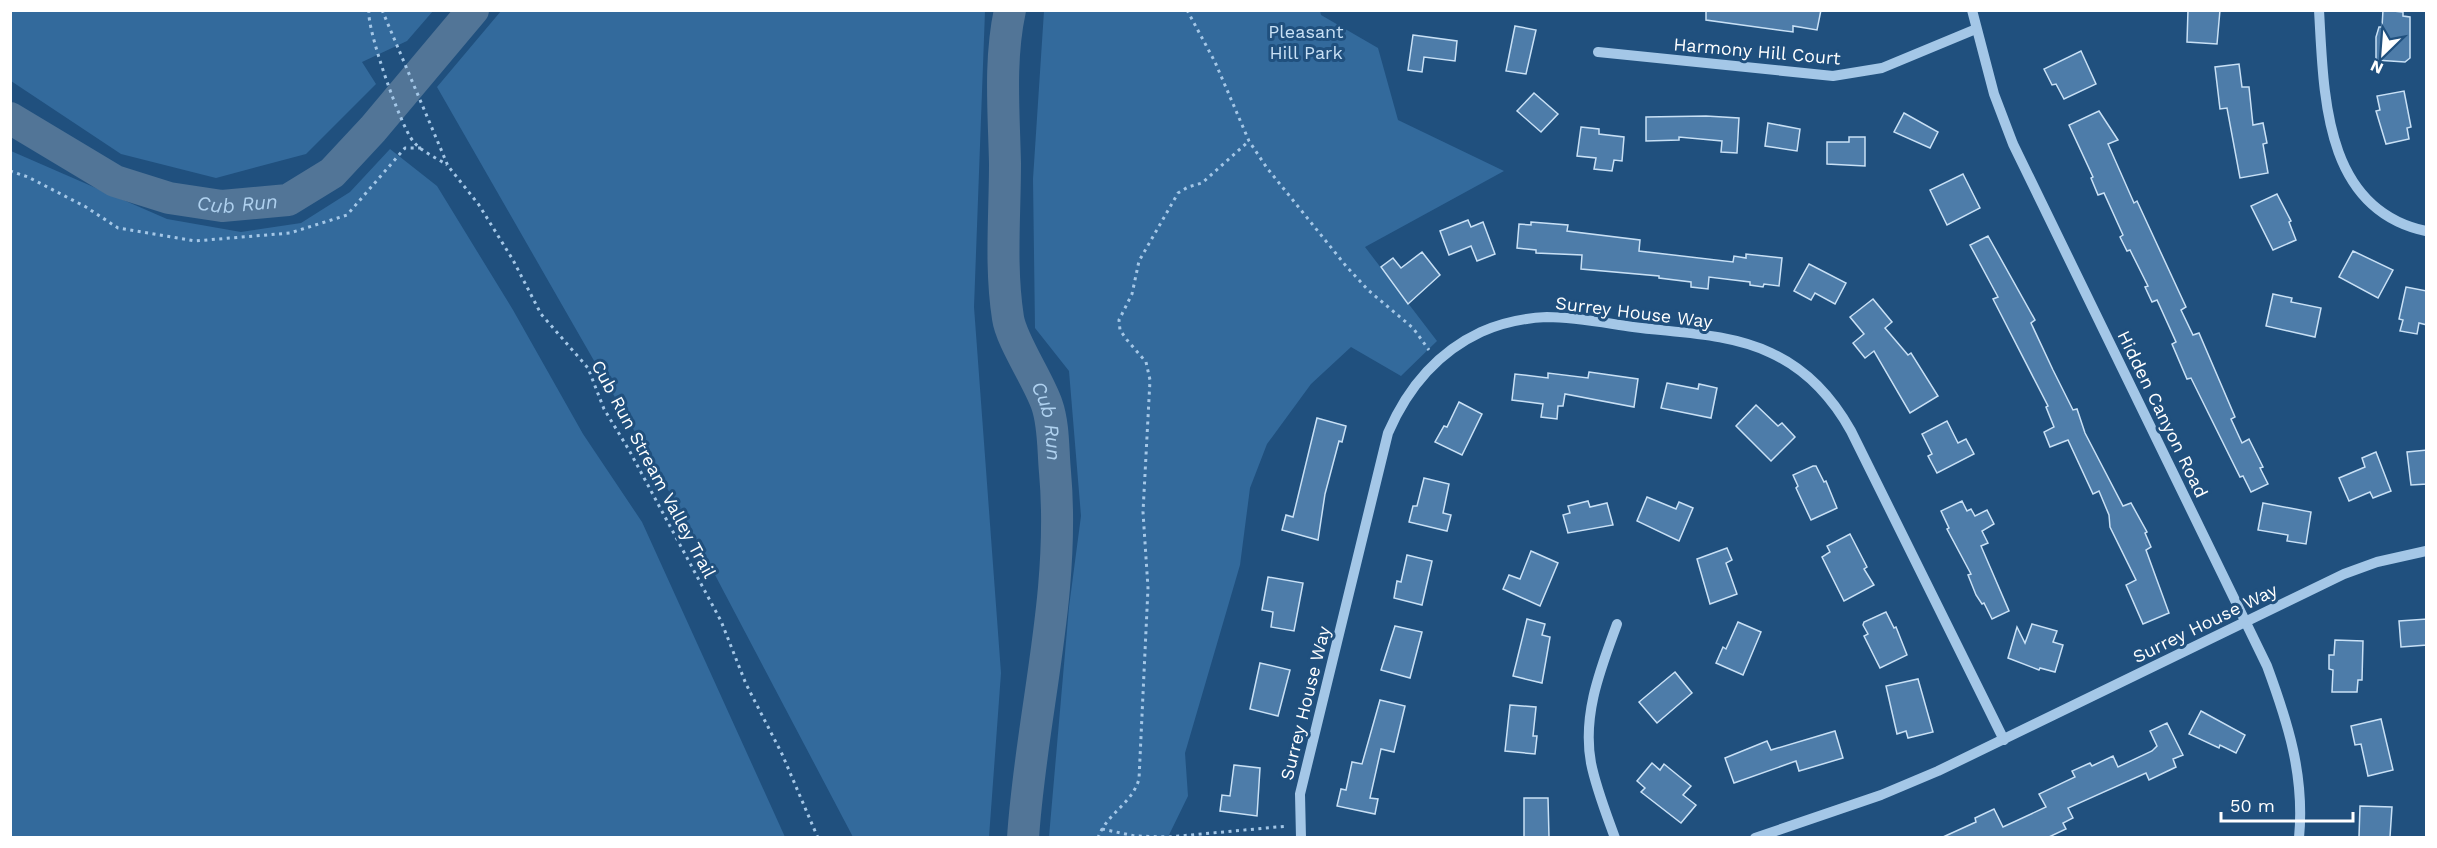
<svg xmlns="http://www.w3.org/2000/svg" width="2437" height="848" font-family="'Work Sans',sans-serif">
  <rect width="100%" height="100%" fill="#20507e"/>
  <g fill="#336a9c">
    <path d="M10 11 11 10 433 11 407 41 362 62 376 84 306 154 216 178 121 154 11 81Z"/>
    <path d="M501 11H985L974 307 1001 673 989 837H853L694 535 437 87Z"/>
    <path d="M1044 11H1320L1321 15 1378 48 1398 120 1504 171 1365 247 1437 341 1401 376 1351 347 1311 384 1267 444 1250 488 1240 565 1185 753 1188 796 1168 837H1049L1069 607 1081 516 1069 371 1035 328 1033 179Z"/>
    <path d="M390 149 437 186 513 310 583 434 642 522 785 837H11V151L167 219 241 232 301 223 350 192Z"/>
  </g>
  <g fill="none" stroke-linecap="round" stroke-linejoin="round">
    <g stroke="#527597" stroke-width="32">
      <path id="s1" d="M1010 10C999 61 1004 113 1005 164 1005 215 1000 267 1008 318 1011 340 1039 381 1047 405 1054 425 1053 451 1055 472 1066 595 1031 716 1023 838"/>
      <path id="s2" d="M10 118 115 181 169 198 222 206 288 200 332 173 373 129 473 10"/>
    </g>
  </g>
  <g fill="#4d7ca9" stroke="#c8e0f5" stroke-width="1.5">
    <path d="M1706 10H1821L1817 30 1793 26V32L1706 20Z"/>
    <path d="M2188 10H2220L2217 44 2187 42Z"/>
    <path d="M2383 10 2403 12V16L2410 17V58L2405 62 2376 60V37L2379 27H2382Z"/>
    <path d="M1515 26 1536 30 1526 74 1506 71Z"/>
    <path d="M1413 35 1457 41 1455 61 1424 57 1422 72 1408 70Z"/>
    <path d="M2081 51 2096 84 2064 99 2056 84 2052 85 2044 69Z"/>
    <path d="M2239 64 2242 87H2249L2253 125 2263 123 2267 143 2263 144 2268 173 2240 178 2227 108 2220 109 2215 67Z"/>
    <path d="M2404 91 2411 127 2407 128 2409 139 2386 144 2376 111 2380 110 2377 96Z"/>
    <path d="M1534 93 1558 114 1541 132 1517 111Z"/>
    <path d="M2099 111 2118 140 2108 144 2134 203 2137 201 2186 307 2181 310 2193 335 2199 333 2235 417 2231 419 2242 443 2249 439 2263 467 2260 468 2268 484 2251 492 2243 476 2240 477 2191 378 2187 379 2172 344 2176 342 2157 300 2152 302 2145 287 2148 286 2130 250 2127 251 2120 237 2123 235 2104 193 2098 195 2091 178 2093 177 2069 125Z"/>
    <path d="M1904 113 1938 132 1930 148 1894 132Z"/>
    <path d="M1706 116 1739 118 1737 153 1721 152 1722 141 1679 137V140L1646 141V117Z"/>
    <path d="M1768 123 1800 129 1797 151 1765 146Z"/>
    <path d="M1581 127 1599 129V134L1624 137 1622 161 1614 160 1612 171 1594 169 1596 158 1577 156Z"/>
    <path d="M1849 137H1865V166L1827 164V142H1849Z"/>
    <path d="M1963 174 1980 208 1947 225 1930 190Z"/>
    <path d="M2277 194 2291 221 2289 222 2296 240 2273 250 2251 206Z"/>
    <path d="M1468 220 1471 227 1483 222 1495 254 1477 261 1471 246 1449 255 1440 231Z"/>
    <path d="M1531 222 1568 225 1567 231 1640 240 1639 251 1733 262 1734 256 1746 258V254L1782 258 1779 286 1764 284 1763 287 1750 285V282L1709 277 1708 289 1691 287V282L1659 278V276L1581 269 1582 255 1536 253V250L1517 248 1519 224 1531 225Z"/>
    <path d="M1988 236 2035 320 2031 323 2053 370 2073 410 2077 409 2085 433 2123 506 2131 503 2147 532 2145 533 2151 547 2146 550 2169 613 2143 624 2126 585 2136 580 2110 527 2109 515 2099 491 2093 494 2068 440 2050 447 2044 432 2054 427 2046 407 2048 406 1993 299 1998 297 1970 245Z"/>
    <path d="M2353 251 2393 270 2378 298 2339 277Z"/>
    <path d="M1422 252 1440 275 1408 304 1381 267 1393 258 1401 268Z"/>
    <path d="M1809 264 1846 283 1835 304 1815 293 1811 300 1794 291Z"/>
    <path d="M2406 287 2427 291V325L2419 323 2417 334 2400 331 2403 320 2399 319Z"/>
    <path d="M2273 294 2292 298 2291 302 2321 308 2315 337 2266 326Z"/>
    <path d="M1873 299 1892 322 1885 328 1908 355 1911 353 1938 396 1910 413 1874 351 1865 358 1853 343 1864 334 1850 317Z"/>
    <path d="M1589 372 1638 379 1634 407 1565 394 1563 406H1558L1557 419 1541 417 1543 404 1512 400 1515 374 1548 378V373L1588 378Z"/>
    <path d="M1667 383 1698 389 1699 384 1717 388 1711 418 1661 408Z"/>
    <path d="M1459 402 1482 414 1462 455 1435 442 1444 426 1447 427Z"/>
    <path d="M1756 405 1778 426 1782 423 1795 437 1771 461 1736 426Z"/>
    <path d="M1317 418 1346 426 1342 442 1339 441 1325 494 1318 540 1282 530 1286 515 1293 517Z"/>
    <path d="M1947 421 1958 443 1966 439 1974 454 1937 473 1928 456 1932 454 1922 434Z"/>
    <path d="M2427 450V484L2411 485 2407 452Z"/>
    <path d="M2376 452 2391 491 2373 498 2370 492 2349 501 2339 478 2365 467 2362 458Z"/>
    <path d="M1813 466H1816L1824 482 1826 481 1837 508 1811 520 1796 488 1798 486 1793 475Z"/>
    <path d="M1424 478 1449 484 1443 513 1451 515 1447 531 1409 522 1413 506H1417Z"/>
    <path d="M1647 497 1676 509 1679 502 1693 508 1679 541 1637 521Z"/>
    <path d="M1588 501 1590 507 1607 503 1613 525 1568 533 1563 515 1570 513 1568 506Z"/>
    <path d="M1962 501 1967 511 1971 509 1975 516 1987 510 1994 524 1982 531 1988 543 1981 546 2009 611 1992 619 1984 603 1982 604 1976 595 1968 575 1971 574 1947 529 1949 528 1941 511Z"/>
    <path d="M2263 503 2311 512 2306 544 2287 541 2288 535 2258 530Z"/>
    <path d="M1850 534 1867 567 1864 569 1874 585 1844 601 1822 557 1830 552 1827 546Z"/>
    <path d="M1727 548 1732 560 1726 563 1737 594 1710 604 1697 559Z"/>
    <path d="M1531 551 1558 563 1540 606 1503 589 1509 575 1520 579Z"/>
    <path d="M1407 555 1432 561 1422 605 1394 598 1397 581 1401 582Z"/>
    <path d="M1268 577 1303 583 1294 631 1271 627 1273 612 1262 610Z"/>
    <path d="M1886 612 1894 628 1896 627 1907 655 1880 668 1864 636 1868 634 1863 625 1864 622Z"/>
    <path d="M1527 619 1545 624 1542 635 1550 637 1542 683 1513 676Z"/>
    <path d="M2427 619V645L2401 647 2399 621Z"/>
    <path d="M1738 622 1761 632 1743 675 1716 663 1723 647 1726 649Z"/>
    <path d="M2032 624 2057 631 2053 642 2063 645 2055 672 2040 668 2039 670 2008 658 2017 627 2025 643Z"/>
    <path d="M1395 626 1422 632 1410 678 1381 670Z"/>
    <path d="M2335 640 2363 641 2362 680H2358L2357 692H2332L2333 670 2329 669V655H2334Z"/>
    <path d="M1260 663 1290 670 1278 716 1250 709Z"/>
    <path d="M1675 672 1692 693 1657 723 1639 702Z"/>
    <path d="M1918 679 1933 732 1908 738 1906 731 1897 734 1886 686Z"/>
    <path d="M1380 700 1405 706 1394 752 1381 749 1370 798 1378 799 1375 814 1337 806 1341 789 1346 790 1352 762 1362 764Z"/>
    <path d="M1510 705 1536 707 1533 736H1537L1535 754 1505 751Z"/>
    <path d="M2201 711 2245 735 2236 753 2220 745 2219 748 2189 734Z"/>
    <path d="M2381 719 2393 770 2368 776 2361 744 2355 745 2351 726Z"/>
    <path d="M2167 723 2183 755 2173 759 2176 767 2149 780 2146 773 2068 808 2073 818 2063 823 2066 829 2049 837H1943L1976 822 1975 818 1994 809 2003 827 2046 807 2039 794 2075 777 2072 771 2090 763 2092 766 2113 756 2118 767 2152 751 2157 746 2150 731Z"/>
    <path d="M1835 731 1843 758 1799 771 1796 761 1734 783 1725 758 1767 741 1771 750Z"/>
    <path d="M1652 763 1660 770 1664 764 1691 786 1683 795 1696 805 1681 823 1641 792 1645 788 1637 781Z"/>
    <path d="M1234 765 1260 768 1257 816 1220 811 1222 795 1230 796Z"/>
    <path d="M1524 798H1548L1549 837H1524Z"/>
    <path d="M2360 806 2392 807 2390 837H2359Z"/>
  </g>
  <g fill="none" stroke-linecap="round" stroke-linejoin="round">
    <g stroke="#a4c7e7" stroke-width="3" stroke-dasharray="3 4.5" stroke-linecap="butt">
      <path d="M369 10C366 28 401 127 413 141 420 151 437 158 447 165"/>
      <path d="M382 10 448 166 479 205 513 260 541 314 588 368 604 409 629 450 721 621 746 684 782 754 818 838"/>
      <path d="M1187 10 1215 62 1249 141 1267 168 1346 266 1368 290 1413 328 1429 350"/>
      <path d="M10 171 28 177 86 207 118 228 195 241 290 233 347 215 405 148H422"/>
      <path d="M1102 829 1135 836 1169 837 1288 826"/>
      <path d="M1098 838C1106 814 1132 804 1139 779L1148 588 1143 512 1150 380 1146 362 1127 340 1120 330 1119 320 1132 294 1139 261 1178 193 1188 187 1202 183 1249 141"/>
    </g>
    <g stroke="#a4c7e7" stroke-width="10">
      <path d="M1972 10 1994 94 2013 144 2267 666C2288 723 2305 776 2299 838"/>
      <path d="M2319 10C2324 94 2323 209 2426 231"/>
      <path d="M1598 52 1833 76 1882 68 1976 29"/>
      <path d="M1301 838 1300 794 1388 433C1407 389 1436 353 1481 332 1501 323 1525 318 1547 317 1576 317 1605 323 1633 327 1678 333 1729 333 1771 353 1806 369 1832 397 1851 431L2004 740"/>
      <path d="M1615 838C1606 813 1596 788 1591 763 1582 714 1601 668 1617 624"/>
      <path d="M1755 838 1881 795 1938 771 2344 574 2377 562 2426 551"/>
    </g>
  </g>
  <g text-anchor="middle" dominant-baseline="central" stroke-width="6" stroke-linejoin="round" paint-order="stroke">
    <g font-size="18" fill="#c8e0f5" stroke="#20507e">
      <text x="1306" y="31">Pleasant<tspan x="1306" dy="21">Hill Park</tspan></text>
    </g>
    <g font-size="18" fill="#fff" stroke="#20507e">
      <text transform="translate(1757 51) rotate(5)">Harmony Hill Court</text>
      <text transform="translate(1634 312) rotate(7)">Surrey House Way</text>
      <text transform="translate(2163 414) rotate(64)">Hidden Canyon Road</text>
      <text transform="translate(654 469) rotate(62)">Cub Run Stream Valley Trail</text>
      <text transform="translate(2205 623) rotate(-26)">Surrey House Way</text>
      <text transform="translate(1305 703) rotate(-76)">Surrey House Way</text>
    </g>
    <g font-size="20" font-style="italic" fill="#afd1ef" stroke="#20507e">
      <text stroke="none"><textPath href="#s2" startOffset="248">Cub Run</textPath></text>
      <text stroke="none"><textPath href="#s1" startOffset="420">Cub Run</textPath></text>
    </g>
  </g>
  <rect width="2437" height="848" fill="none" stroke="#ffffff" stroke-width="24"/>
  <g transform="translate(2383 54) rotate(205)" stroke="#20507e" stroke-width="4.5" paint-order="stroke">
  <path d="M0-4.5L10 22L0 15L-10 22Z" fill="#ffffff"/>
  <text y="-9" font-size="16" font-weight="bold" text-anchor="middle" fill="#ffffff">N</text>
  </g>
  <path d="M2221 812v9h132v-9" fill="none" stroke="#ffffff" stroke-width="3"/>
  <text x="2230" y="812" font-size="18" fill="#ffffff" stroke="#20507e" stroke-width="4.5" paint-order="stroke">50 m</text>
</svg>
